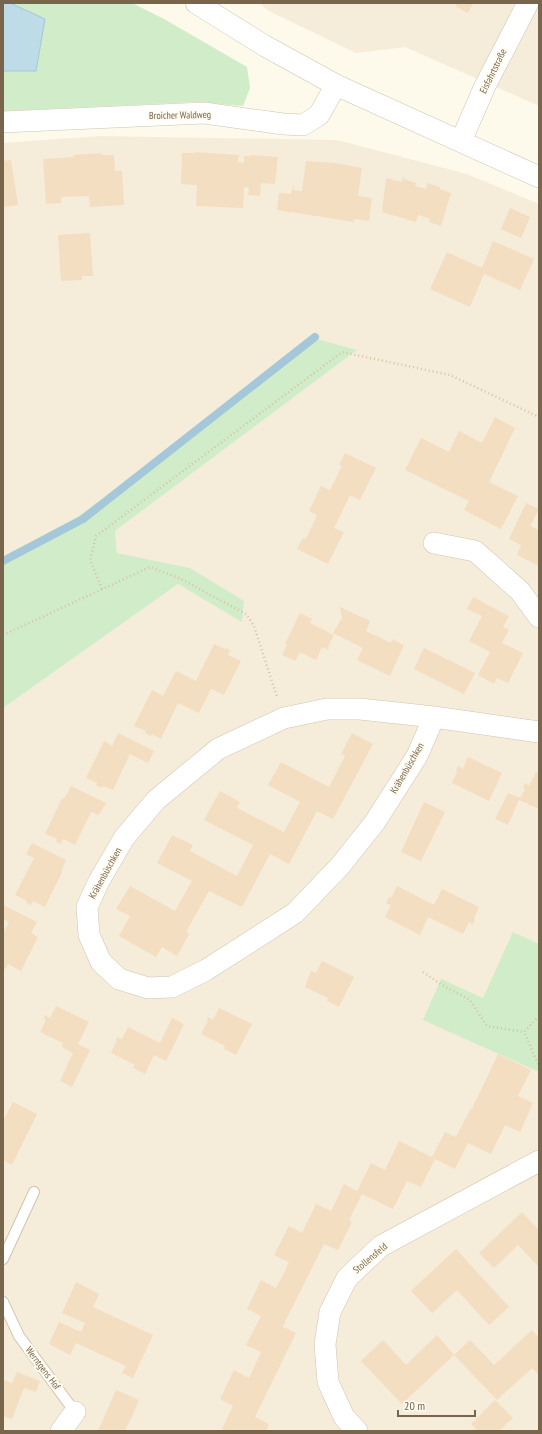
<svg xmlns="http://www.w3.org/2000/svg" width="542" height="1434" font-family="'PT Sans Narrow',sans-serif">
  <rect width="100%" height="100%" fill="#fdf9eb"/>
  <g fill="#f5edd9">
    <path d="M259 3H539V106L405 47 356 53 269 11Z"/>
    <path d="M101 136 337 140 467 174 539 204V1431H3V708L178 584 242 621 190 568 117 553 115 531 357 350 79 516 3 557V143Z"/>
  </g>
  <g fill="#d0ecc8">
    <path d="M3 3H132L164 19 247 67 250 88 243 106 197 102 3 111Z"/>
    <path d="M316 339 357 350 115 531 117 553 190 568 244 601 242 622 178 584 3 708V557L79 516Z"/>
    <path d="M513 932 539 944V1072L423 1020 441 979 483 998Z"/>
  </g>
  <path fill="#bedbe8" stroke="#a4c8da" d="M3 3H10L45 19 36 71H3Z"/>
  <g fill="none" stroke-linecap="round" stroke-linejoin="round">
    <path stroke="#a4c8da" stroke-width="8" d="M3 561 83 519 315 337"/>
  </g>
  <g fill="#f3dec1">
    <path d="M454 3H473L468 13 457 7Z"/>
    <path d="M195 152 239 155 238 162 244 163V156H250L251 155 278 157 275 184 261 183 260 196 248 195 249 188 244 187 243 208 196 206 197 185 181 184 182 153H195Z"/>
    <path d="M102 153V155H114L115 171H122L124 205 90 207 89 196 61 197V203L46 204 43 159 74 157 73 155Z"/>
    <path d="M11 160 18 205 3 207V161Z"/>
    <path d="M306 161 335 163 362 168 358 196 372 198 369 221 354 219V222L291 212 288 213 289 212 277 210 279 193 291 194 293 186H294L293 190 302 191Z"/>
    <path d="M403 176 404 179 416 183 415 186 426 189 428 183 440 187V189L451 193 441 226 429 222 430 219 418 215 416 222 382 212 386 178 402 182Z"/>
    <path d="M510 208 530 217 521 238 501 229Z"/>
    <path d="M90 233 93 276H82V280L61 281 58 235Z"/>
    <path d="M493 241 534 259 520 290 484 274 470 307 430 289 447 252 482 268Z"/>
    <path d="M495 417 515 428 489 482 518 496 501 529 464 510 469 501 405 470 421 438 449 452 459 431 482 443Z"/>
    <path d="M345 453 376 468 360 500 350 495 334 528 344 532 328 564 297 549 303 538 306 539 317 515 309 511 321 486 330 490 342 466 339 465Z"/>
    <path d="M526 503 539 509 530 526 539 530V566L517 555 521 545 509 539Z"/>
    <path d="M473 597 509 616 503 627 509 630 502 643 523 653 508 683 497 678 494 684 478 675 490 652 469 641 482 616 467 609Z"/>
    <path d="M340 607 370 621 366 631 391 643 392 639 404 645 390 676 357 660 363 648 333 633 342 618Z"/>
    <path d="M300 613 312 619 310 623 334 635 328 647 329 648 328 650 322 647 316 660 300 652 295 661 282 655 287 645 285 644Z"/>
    <path d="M214 644 225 649 226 648 230 650 228 655 241 661 224 695 211 689 199 713 178 703 161 739 152 734 151 736 145 733 146 731 134 726 152 690 163 696 176 671 196 681Z"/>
    <path d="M424 648 475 673 464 694 414 669Z"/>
    <path d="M118 733 154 751 148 763 130 754 113 790 103 786 102 788 96 785 97 783 86 778 104 741 112 746Z"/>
    <path d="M352 733 373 744 333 819 317 811 289 864 270 854 242 907 209 891 186 932 189 934 177 956 162 947 156 957 119 936 130 916 116 909 130 886 175 911 192 881 157 863 172 835 193 845 190 851 237 876 253 845 204 820 220 791 240 802 237 808 284 832 300 802 268 785 281 762 329 787 345 756 341 754Z"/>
    <path d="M468 757 502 773 489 801 452 783 457 772 456 771 458 766 463 769Z"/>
    <path d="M536 772 539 774V809L519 800 508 825 495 819 508 793 520 798 525 789 523 788 525 783 529 786Z"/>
    <path d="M71 786 106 803 99 815 91 812 75 845 63 839 61 844 56 842 57 839 45 834 62 798 64 799Z"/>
    <path d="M424 802 445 812 421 861 401 852Z"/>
    <path d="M32 843 66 860 61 871 62 872 45 907 33 901 31 905 26 903 27 901 15 895 34 858 26 854Z"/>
    <path d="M397 886 434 905 442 889 479 907 474 918 475 919 473 924 469 922 463 934 428 917 420 935 385 917 391 905 386 903 389 897 391 898Z"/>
    <path d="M3 905 37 922 31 933 38 937 21 971 8 964 6 969 3 968V934L9 922 3 919Z"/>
    <path d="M322 961 354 977 339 1007 327 1001 328 998 305 987 311 971 316 973Z"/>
    <path d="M56 1006 89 1022 78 1044 90 1050 72 1087 60 1081 73 1053 62 1047 63 1043 40 1032 46 1020 44 1018 45 1015 50 1018Z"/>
    <path d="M219 1008 252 1024 236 1055 224 1049 225 1046 201 1034 208 1021 207 1020 208 1017 213 1020Z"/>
    <path d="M172 1018 184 1024 166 1061 154 1055 145 1074 133 1068 135 1065 111 1053 117 1040H116L117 1037 122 1039 128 1027 160 1043Z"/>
    <path d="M498 1054 531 1070 518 1096 533 1103 520 1132 505 1125 491 1154 468 1143 455 1169 435 1159 421 1187 407 1181 393 1209 362 1194 349 1220 352 1222 338 1250 324 1244 283 1326V1327L296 1333 255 1417 269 1424 266 1431H221L233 1406 220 1399 234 1370 249 1378 261 1352 246 1345 261 1316 247 1309 261 1280 276 1288 283 1275 289 1262 274 1255 289 1226 302 1233 316 1204 331 1211 344 1184 357 1191 371 1163 385 1170 399 1141 432 1157 445 1132 456 1137 471 1108 472 1109Z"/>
    <path d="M13 1102 37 1114 12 1165 3 1160V1121Z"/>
    <path d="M522 1212 539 1230V1267L518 1245 494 1268 479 1253Z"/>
    <path d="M456 1249 509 1307 489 1325 457 1290 432 1313 411 1291Z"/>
    <path d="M76 1282 99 1294 93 1307 153 1335 133 1378 122 1373 126 1366 76 1343 70 1355 49 1344 59 1322 81 1332 85 1323 62 1313Z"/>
    <path d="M532 1330 539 1338V1375L532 1368 497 1400 454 1355 470 1340 494 1365Z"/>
    <path d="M437 1335 454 1355 402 1404 361 1361 383 1340 406 1365Z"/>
    <path d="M17 1372 40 1381 36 1392 24 1388 12 1419 3 1416V1380L12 1383Z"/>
    <path d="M116 1390 139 1400 134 1412 125 1431H98Z"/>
    <path d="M495 1400 513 1418 499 1431H478L471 1424Z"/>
  </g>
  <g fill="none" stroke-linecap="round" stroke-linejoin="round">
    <defs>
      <g id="lane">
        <path d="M3 1259 34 1192"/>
        <path d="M3 1302 19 1336 75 1412"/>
      </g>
      <g id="street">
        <path d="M196 3 265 46 336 85 539 177"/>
        <path d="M3 122 204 113 283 124 303 125 319 115 336 85"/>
        <path d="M461 141 485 86 528 3"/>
        <path d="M434 543 475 551 520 591 539 617"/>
        <path d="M434 717 417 756 375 822 340 866 295 913 206 970 172 987 148 988 119 979 101 962 89 935 87 907 99 881 124 838 156 800 218 749 284 718 327 709H360L434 717 539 732"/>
        <path d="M61 1431 75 1412"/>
        <path d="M357 1431 344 1417 328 1382 325 1344 330 1312 347 1278 381 1246 539 1161"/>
      </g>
    </defs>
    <use href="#lane" stroke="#d0c3af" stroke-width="12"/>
    <use href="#street" stroke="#d0c3af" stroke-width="22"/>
    <g stroke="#d9c1a4" stroke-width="2.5" stroke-dasharray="1 3" stroke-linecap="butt">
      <path d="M102 589 90 560 96 536 342 352 450 375 539 417"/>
      <path d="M3 635 150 567 179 578 246 614 254 626 277 697"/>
      <path d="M423 972 442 985 470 1000 487 1026 524 1032"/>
      <path d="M539 1016 524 1032 539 1066"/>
    </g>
    <use href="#lane" stroke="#fff" stroke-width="10"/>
    <use href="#street" stroke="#fff" stroke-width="21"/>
  </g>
  <g text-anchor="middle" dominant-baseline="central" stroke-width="4" stroke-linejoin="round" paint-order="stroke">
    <g font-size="10" fill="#79644c" stroke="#fffcf2">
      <text transform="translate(493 71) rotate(-64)">Eisfahrtstraße</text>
      <text transform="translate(180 115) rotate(-1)">Broicher Waldweg</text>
      <text transform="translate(407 768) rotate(-60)">Krähenbüschken</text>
      <text transform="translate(105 873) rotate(-61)">Krähenbüschken</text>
      <text transform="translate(370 1258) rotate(-40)">Stollensfeld</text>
      <text transform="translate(43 1368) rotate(53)">Werntgens Hof</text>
    </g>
  </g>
  <rect width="542" height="1434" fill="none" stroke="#79644c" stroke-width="8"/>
  <path d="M398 1410v6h77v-6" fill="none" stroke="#79644c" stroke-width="2"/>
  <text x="404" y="1410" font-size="12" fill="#79644c" stroke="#fffcf2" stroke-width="3" paint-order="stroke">20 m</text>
</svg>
